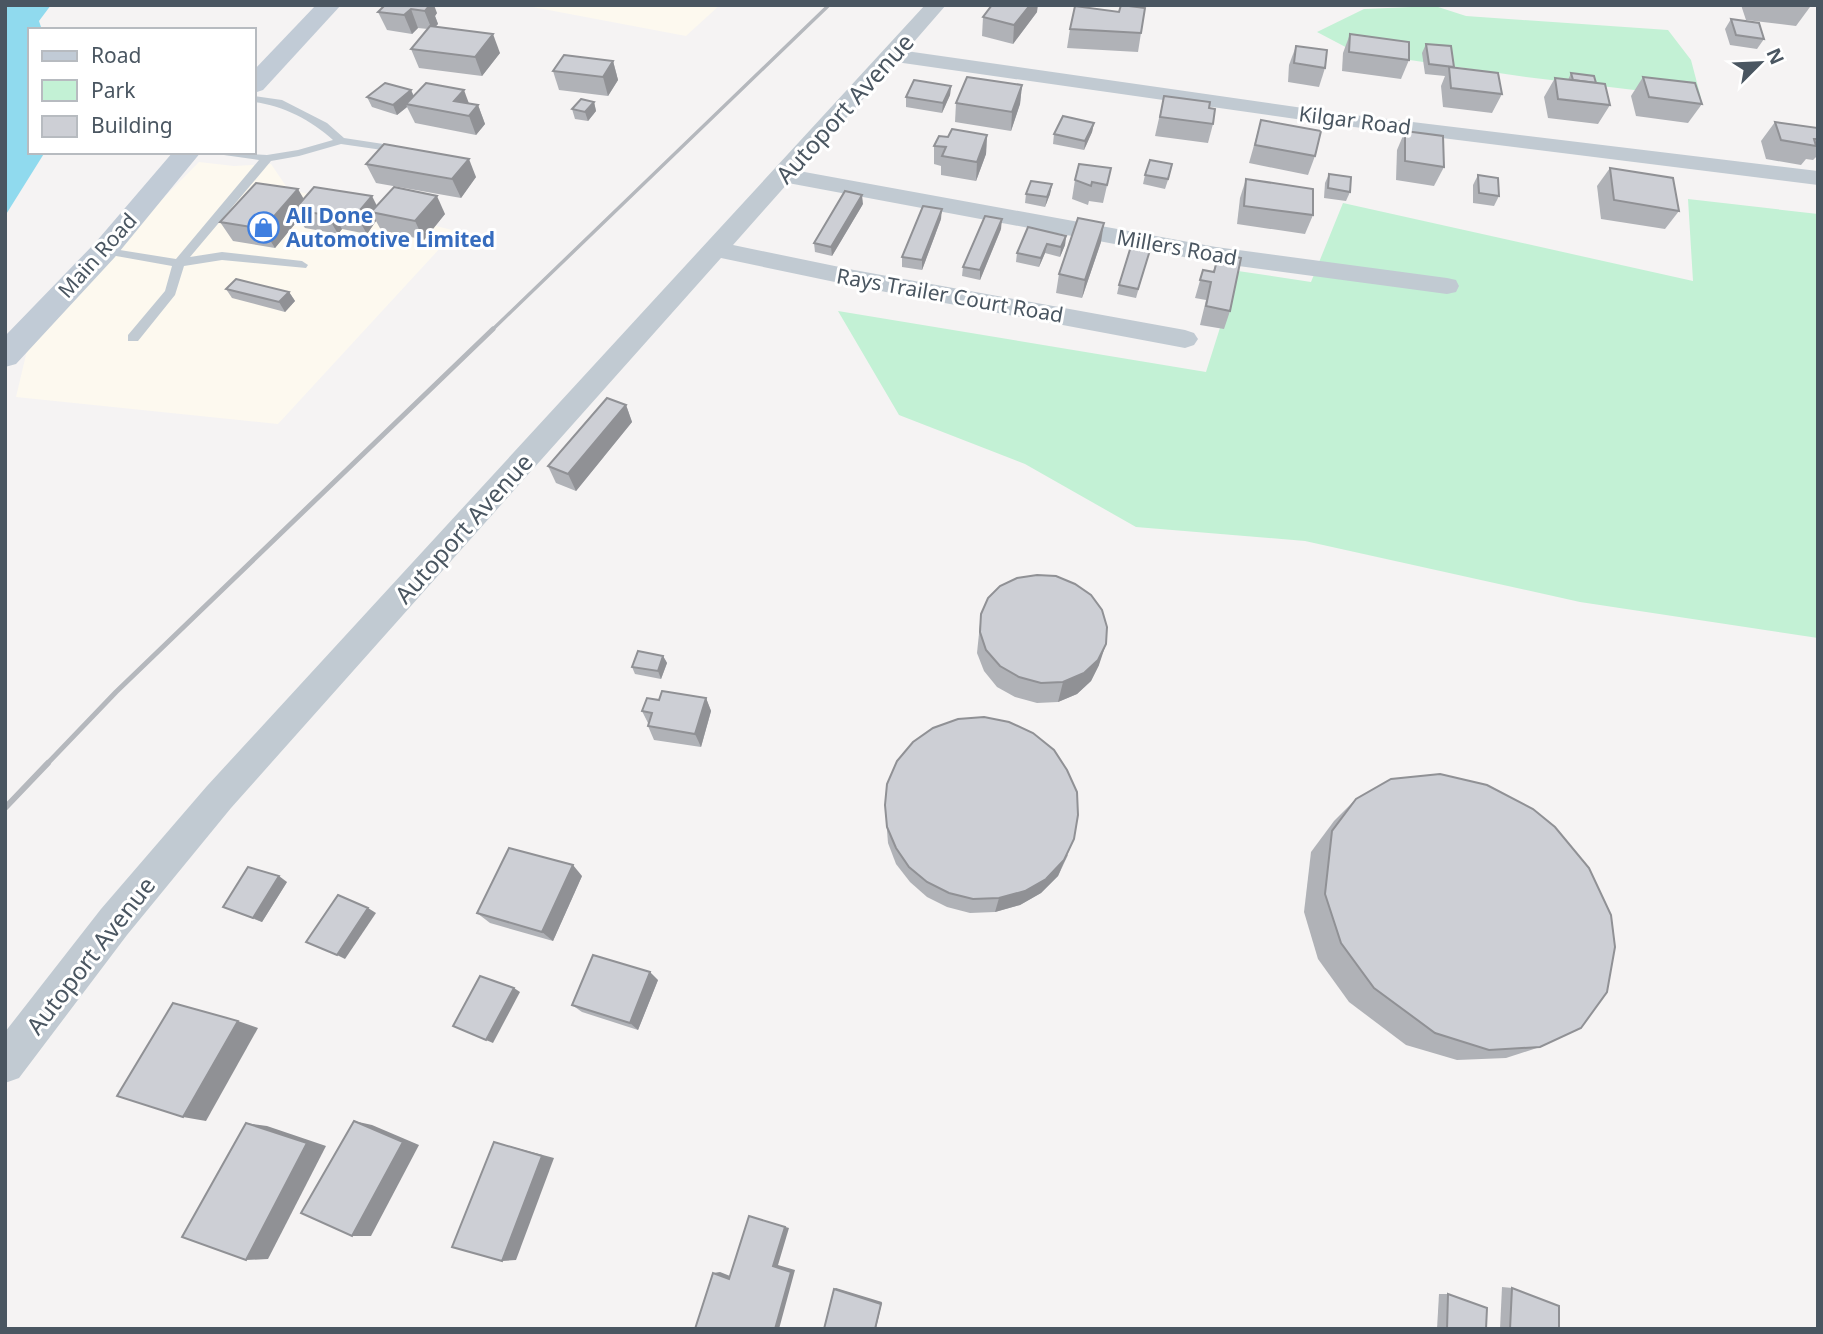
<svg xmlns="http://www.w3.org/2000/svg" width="1823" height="1334" font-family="'Noto Sans',sans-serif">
  <rect width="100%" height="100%" fill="#f5f3f3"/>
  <g fill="#fdf9ef">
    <path d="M522 5H720L686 36Z"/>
    <path d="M199 162 234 166 271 164 288 189 460 232 442 246 278 424 16 397 29 342 121 241Z"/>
  </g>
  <g fill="#c3f1d5">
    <path d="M1435 6 1466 16 1668 30 1691 60 1701 98 1526 77 1355 52 1317 32 1364 9Z"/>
    <path d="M1688 199 1818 214V638L1580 602 1305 541 1136 527 1025 464 899 415 838 311 1206 372 1238 271 1311 282 1343 203 1693 281Z"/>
  </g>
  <path fill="#90daee" d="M5 5H51L39 21 42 30H30V152H45L5 216Z"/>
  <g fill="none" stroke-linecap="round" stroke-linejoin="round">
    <path fill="#c1cad2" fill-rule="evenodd" d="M254 96 282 100 327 123 344 138 403 147 409 150 403 153 341 144 299 156 271 161 190 257 222 252 302 261 308 265 306 268 222 260 184 266 175 295 138 341H128V335L165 291 172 266 105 254 101 253V247L176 259 259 160 224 155 219 152 267 155 298 150 333 140C311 120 284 106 254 102Z"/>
    <path fill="#c1cad2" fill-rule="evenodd" d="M925 5H946L906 51 1338 113 1818 171V185L1338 125 896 62 799 171 1216 247 1447 278 1456 280 1459 286 1456 292 1447 294 1216 263 788 183 733 245 854 270 1185 330 1194 333 1198 339 1194 345 1185 348 854 286 721 258 231 808 127 935 19 1078 5 1083V1032L101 909 207 786Z"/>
    <g fill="#c1cbd6" fill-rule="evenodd">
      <path d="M316 5H341L263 90 254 93V70Z"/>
      <path d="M173 152H201L115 257 16 364 5 367V336L95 243Z"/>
    </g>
    <path stroke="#b5b8bd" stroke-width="3.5" d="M491 331 829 5"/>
    <path stroke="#b5b8bd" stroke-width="5" d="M46 765 116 692 493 329"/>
    <path stroke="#b5b8bd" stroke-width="6" d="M5 808 48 763"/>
  </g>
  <g fill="#b0b2b7">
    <path d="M385 5 437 13 435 16 438 24 435 27 500 53 482 76 419 68 411 49 428 29 418 28 412 34 387 30 378 12Z"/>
    <path d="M1741 5H1809L1810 7 1796 26 1746 20Z"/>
    <path d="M1037 12 1013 44 982 36 983 17Z"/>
    <path d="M1731 19 1764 39 1757 49 1730 45 1725 29Z"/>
    <path d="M1070 29 1141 33 1138 52 1067 48Z"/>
    <path d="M1350 34 1409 60 1401 79 1342 71 1343 53Z"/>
    <path d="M1426 44 1454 68 1502 94 1492 113 1443 107 1441 86 1445 76 1425 74 1422 53Z"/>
    <path d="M1296 46 1325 68 1319 87 1288 82 1289 65Z"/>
    <path d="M613 61 618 80 608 96 559 90 553 71Z"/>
    <path d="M1571 73 1596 83 1610 105 1598 124 1548 118 1544 97 1555 78 1568 80Z"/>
    <path d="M1643 77 1702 104 1688 123 1636 116 1631 96Z"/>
    <path d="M1022 85 1020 104 1011 131 955 122 956 103Z"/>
    <path d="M951 86 950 95 942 113 906 107V97Z"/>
    <path d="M411 90 414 96 478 105 485 124 476 135 415 123 407 107 397 115 372 107 367 97Z"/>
    <path d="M1164 96 1209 108 1213 124 1208 143 1155 136Z"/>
    <path d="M594 102 596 111 588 121 575 119 572 109Z"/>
    <path d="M1261 120 1315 156 1308 175 1249 163Z"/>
    <path d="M1775 122 1818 128V155L1813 160 1806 159 1801 165 1766 159 1761 141Z"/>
    <path d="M1094 123 1092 132 1084 150 1053 144 1054 134Z"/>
    <path d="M1405 131 1444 167 1434 186 1396 180 1397 150Z"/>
    <path d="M987 135 986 154 976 181 941 175V166L934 164V146L948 137Z"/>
    <path d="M366 164 476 177 461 198 376 183Z"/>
    <path d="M1111 168 1103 203 1089 201 1088 205 1072 199 1075 180Z"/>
    <path d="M1610 168 1679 211 1665 229 1601 219 1597 186Z"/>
    <path d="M1170 174 1165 189 1143 184 1145 175Z"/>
    <path d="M1329 174 1350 192 1346 201 1324 198 1325 183Z"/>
    <path d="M1478 175 1499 196 1494 206 1473 203V185Z"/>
    <path d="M1246 179 1313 215 1305 234 1237 224 1240 198Z"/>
    <path d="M1052 184 1050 194 1045 207 1025 203 1026 194Z"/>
    <path d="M304 199 377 206 445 214 424 240 381 230 376 221 367 234 342 229 338 234 305 228 299 219 275 248 233 241 220 222Z"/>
    <path d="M863 204 832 256 815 252 814 243Z"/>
    <path d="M941 219 922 270 902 267V257Z"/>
    <path d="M1001 229 980 280 962 276 963 267Z"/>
    <path d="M1066 236 1065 245 1060 257 1045 253 1039 267 1016 262 1017 253Z"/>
    <path d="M1101 242 1082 298 1056 293 1059 274Z"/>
    <path d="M1219 253 1230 311 1224 329 1200 325 1206 300 1195 298 1203 270 1213 272Z"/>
    <path d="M1148 256 1136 298 1117 294 1119 285Z"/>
    <path d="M226 289 289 292 295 301 285 312 232 298Z"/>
    <path d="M626 405 632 422 576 491 556 483 548 466Z"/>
    <path d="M981 614 1099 665 1091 681 1077 694 1058 702 1037 703 1015 697 997 687 984 671 977 653Z"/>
    <path d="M663 656 667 663 661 679 635 674 632 667Z"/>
    <path d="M706 698 711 711 701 747 654 740 648 726V723L642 711 659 700Z"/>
    <path d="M1356 799 1540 1047 1506 1058 1457 1060 1406 1045 1349 1002 1318 959 1304 912 1311 852 1334 821Z"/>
    <path d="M885 805 1068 855 1058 876 1041 893 1020 905 995 912 970 913 947 907 927 897 910 882 896 864 888 843Z"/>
    <path d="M582 876 553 941 490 923 477 913Z"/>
    <path d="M287 882 262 922 223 907Z"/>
    <path d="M658 980 638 1030 582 1012 572 1005Z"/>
    <path d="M1502 1287 1512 1288 1559 1329H1500Z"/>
    <path d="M1439 1294H1448L1486 1329H1437Z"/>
  </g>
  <g fill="#909195">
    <path d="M422 5H434L437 13 435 16 438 24 432 30Z"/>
    <path d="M1030 5H1038L1037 12 1013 44 1014 25Z"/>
    <path d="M411 9 418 28 412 34 404 15Z"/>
    <path d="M493 34 500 53 482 76 475 57Z"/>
    <path d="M613 61 618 80 608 96 603 77Z"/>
    <path d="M1022 85 1020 104 1011 131 1012 112Z"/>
    <path d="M951 86 950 95 942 113 943 103Z"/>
    <path d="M411 90 415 100 406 104 407 107 397 115 393 105Z"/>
    <path d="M464 90 471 109 454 101Z"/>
    <path d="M594 102 596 111 588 121 585 112Z"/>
    <path d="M478 105 485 124 476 135 469 116Z"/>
    <path d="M1094 123 1092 132 1084 150 1085 141Z"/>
    <path d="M987 135 986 154 976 181 977 162Z"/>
    <path d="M469 159 476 177 461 198 452 179Z"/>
    <path d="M1052 184 1050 194 1045 207 1047 197Z"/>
    <path d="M298 189 309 208 294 210 299 219 275 248 263 229Z"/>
    <path d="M862 195 863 204 832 256 831 247Z"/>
    <path d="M372 196 381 214 371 212 376 221 367 234 356 215Z"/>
    <path d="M437 196 445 214 424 240 415 221Z"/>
    <path d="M942 209 941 219 922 270V260Z"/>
    <path d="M331 211 342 229 338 234 327 215Z"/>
    <path d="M1002 219 1001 229 980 280V270Z"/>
    <path d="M1104 223 1101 242 1082 298 1085 280Z"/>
    <path d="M1066 236 1065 245 1060 257 1061 247Z"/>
    <path d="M1047 244 1045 253 1039 267 1041 258Z"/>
    <path d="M289 292 295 301 285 312 279 302Z"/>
    <path d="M626 405 632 422 576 491 568 474Z"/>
    <path d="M1106 644 1099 665 1091 681 1077 694 1058 702 1063 682Z"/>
    <path d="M663 656 667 663 661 679 658 671Z"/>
    <path d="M706 698 711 711 701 747 695 734Z"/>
    <path d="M1074 839 1058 876 1041 893 1020 905 995 912 999 898Z"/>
    <path d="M573 865 582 876 553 941 542 932Z"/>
    <path d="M279 876 287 882 262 922 253 918Z"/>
    <path d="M368 908 376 913 345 959 337 955Z"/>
    <path d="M650 972 658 980 638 1030 630 1023Z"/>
    <path d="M514 988 520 992 493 1043 486 1040Z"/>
    <path d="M238 1021 258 1028 206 1121 183 1117Z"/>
    <path d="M354 1121 372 1125 419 1145 371 1236H352Z"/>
    <path d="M246 1123 267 1126 326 1146 268 1259 246 1260Z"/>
    <path d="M494 1142 554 1158 516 1260 502 1261Z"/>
    <path d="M749 1216 789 1228 778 1265 795 1270 779 1329H775L773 1266Z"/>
    <path d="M720 1272 735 1278 729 1279 713 1273Z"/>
    <path d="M836 1288 882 1302 876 1328 878 1329H875L834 1289Z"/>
  </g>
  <g fill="#cdcfd5" stroke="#909195" stroke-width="2">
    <path d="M385 5H430L425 11 411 9 404 15 378 12Z"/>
    <path d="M992 5H1030L1014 25 983 17Z"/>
    <path d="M1121 5 1145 8 1141 33 1070 29 1075 6 1119 12Z"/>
    <path d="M1731 19 1759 23 1764 39 1736 35Z"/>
    <path d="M430 26 493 34 475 57 411 49Z"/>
    <path d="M1350 34 1409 42V60L1349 52Z"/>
    <path d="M1426 44 1451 46 1454 67 1429 64Z"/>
    <path d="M1296 46 1327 50 1325 68 1294 63Z"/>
    <path d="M564 55 613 61 603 77 553 71Z"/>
    <path d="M1449 67 1498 73 1502 94 1451 88Z"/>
    <path d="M1571 73 1594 76 1596 83 1573 80Z"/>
    <path d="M967 77 1022 85 1012 112 956 103Z"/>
    <path d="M1643 77 1695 83 1702 104 1649 97Z"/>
    <path d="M1555 78 1605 84 1610 105 1558 99Z"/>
    <path d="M914 80 951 86 943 103 906 97Z"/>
    <path d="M385 83 411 90 393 105 367 97Z"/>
    <path d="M426 83 464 90 454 101 478 105 469 116 406 104Z"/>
    <path d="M1164 96 1210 102 1209 108 1215 109 1213 124 1160 117Z"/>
    <path d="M581 99 594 102 585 112 572 109Z"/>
    <path d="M1063 116 1094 123 1085 141 1054 134Z"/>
    <path d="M1261 120 1321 131 1315 156 1255 145Z"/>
    <path d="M1775 122 1818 128V139H1814L1816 146 1781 140Z"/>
    <path d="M952 129 987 135 977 162 942 156 946 147 934 146 939 136 948 137Z"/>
    <path d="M1405 131 1443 136 1444 167 1405 161Z"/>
    <path d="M384 144 469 159 452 179 366 164Z"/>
    <path d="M1150 160 1172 164 1168 179 1145 175Z"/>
    <path d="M1079 164 1111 168 1107 185 1092 182 1091 186 1075 180Z"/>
    <path d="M1610 168 1673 178 1679 211 1614 200Z"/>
    <path d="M1329 174 1351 177 1350 192 1328 188Z"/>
    <path d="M1478 175 1498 178 1499 196 1479 193Z"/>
    <path d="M1246 179 1313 189V215L1244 206Z"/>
    <path d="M1031 181 1052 184 1047 197 1026 194Z"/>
    <path d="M256 183 298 189 263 229 220 222Z"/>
    <path d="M314 187 372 196 356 215 331 211 327 215 294 210Z"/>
    <path d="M394 187 437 196 415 221 371 212Z"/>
    <path d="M845 191 862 195 831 247 814 243Z"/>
    <path d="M923 206 942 209 922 260 902 257Z"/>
    <path d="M985 216 1002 219 980 270 963 267Z"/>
    <path d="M1078 218 1104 223 1085 280 1059 274Z"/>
    <path d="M1028 227 1066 236 1061 247 1047 244 1041 258 1017 253Z"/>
    <path d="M1132 243 1151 247 1138 289 1119 285Z"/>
    <path d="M1219 253 1241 258 1230 311 1206 306 1211 282 1200 280 1203 270 1214 272Z"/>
    <path d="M236 279 289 292 279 302 226 289Z"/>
    <path d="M607 398 626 405 568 474 548 466Z"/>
    <path d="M1037 575 1056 576 1075 584 1091 595 1102 610 1107 627 1106 644 1098 660 1084 673 1063 682 1041 683 1019 677 1000 666 986 650 980 632 981 614 988 598 1000 586 1017 578Z"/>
    <path d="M638 651 663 656 658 671 632 667Z"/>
    <path d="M662 691 706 698 695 734 648 726 652 713 642 711 647 698 659 700Z"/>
    <path d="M984 717 1009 722 1033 733 1054 750 1067 770 1077 792 1078 815 1074 839 1064 860 1046 879 1025 891 999 898 973 899 949 893 927 882 909 867 896 848 887 827 885 805 887 784 897 761 913 742 933 728 958 719Z"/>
    <path d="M1440 774 1487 785 1533 809 1555 827 1589 868 1611 915 1615 947 1607 992 1581 1028 1540 1047 1489 1050 1435 1033 1374 988 1341 943 1325 894 1332 831 1356 799 1391 779Z"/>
    <path d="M509 848 573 865 542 932 477 913Z"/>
    <path d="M248 867 279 876 253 918 223 907Z"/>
    <path d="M338 895 368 908 337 955 306 942Z"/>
    <path d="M593 955 650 972 630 1023 572 1005Z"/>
    <path d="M480 976 514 988 486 1040 453 1026Z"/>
    <path d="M173 1003 238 1021 183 1117 117 1096Z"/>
    <path d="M354 1121 403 1142 352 1236 301 1213Z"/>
    <path d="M246 1123 307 1143 246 1260 182 1237Z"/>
    <path d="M494 1142 542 1156 502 1261 452 1247Z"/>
    <path d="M749 1216 785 1227 773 1266 791 1272 775 1329H695L713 1273 729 1279Z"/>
    <path d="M1512 1288 1559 1306V1329H1510Z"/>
    <path d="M834 1289 881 1304 875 1329H824Z"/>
    <path d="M1448 1294 1487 1308 1486 1329H1447Z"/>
  </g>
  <defs>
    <symbol id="shop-ring" viewBox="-11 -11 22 22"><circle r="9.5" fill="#fff" stroke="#3f7fe0" stroke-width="1.5"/><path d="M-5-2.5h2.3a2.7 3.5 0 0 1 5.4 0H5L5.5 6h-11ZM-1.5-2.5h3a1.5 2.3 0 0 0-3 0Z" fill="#3f7fe0"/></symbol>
  </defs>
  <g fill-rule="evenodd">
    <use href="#shop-ring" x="246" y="210" width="35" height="35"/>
  </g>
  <g text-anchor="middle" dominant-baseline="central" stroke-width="6" stroke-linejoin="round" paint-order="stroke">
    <g font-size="21" fill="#4a5661" stroke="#fff">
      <text transform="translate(1355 120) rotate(7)">Kilgar Road</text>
      <text transform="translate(1177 247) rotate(10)">Millers Road</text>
      <text transform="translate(97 255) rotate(-48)">Main Road</text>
      <text transform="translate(950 295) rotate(10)">Rays Trailer Court Road</text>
    </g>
    <g font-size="21" font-weight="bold" fill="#366cbe" stroke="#fff" text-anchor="start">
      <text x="286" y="215">All Done<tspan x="286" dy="24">Automotive Limited</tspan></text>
    </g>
    <g font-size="24" fill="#4a5661" stroke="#fff">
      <text transform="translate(844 108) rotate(-48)">Autoport Avenue</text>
      <text transform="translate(463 528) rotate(-48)">Autoport Avenue</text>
      <text transform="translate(90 955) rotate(-52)">Autoport Avenue</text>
    </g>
  </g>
  <rect width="1823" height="1334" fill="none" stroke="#4a5661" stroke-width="14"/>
  <rect x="28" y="28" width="228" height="126" fill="#ffffff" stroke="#b7bbc0" stroke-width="2"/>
  <rect x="42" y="51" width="35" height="10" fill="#c1cbd6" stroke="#b7bbc0" stroke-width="2"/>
  <text x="91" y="63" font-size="21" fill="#4a5661">Road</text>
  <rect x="42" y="80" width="35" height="21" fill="#c3f1d5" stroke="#b7bbc0" stroke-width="2"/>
  <text x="91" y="98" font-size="21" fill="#4a5661">Park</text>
  <rect x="42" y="116" width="35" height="21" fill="#cdcfd5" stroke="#b7bbc0" stroke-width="2"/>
  <text x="91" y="133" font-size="21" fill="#4a5661">Building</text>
  <g transform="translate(1760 63) rotate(66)" stroke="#ffffff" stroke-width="5" paint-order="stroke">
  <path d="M0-5L12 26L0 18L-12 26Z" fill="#4a5661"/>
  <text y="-10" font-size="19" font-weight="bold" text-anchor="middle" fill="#4a5661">N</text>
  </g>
</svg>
